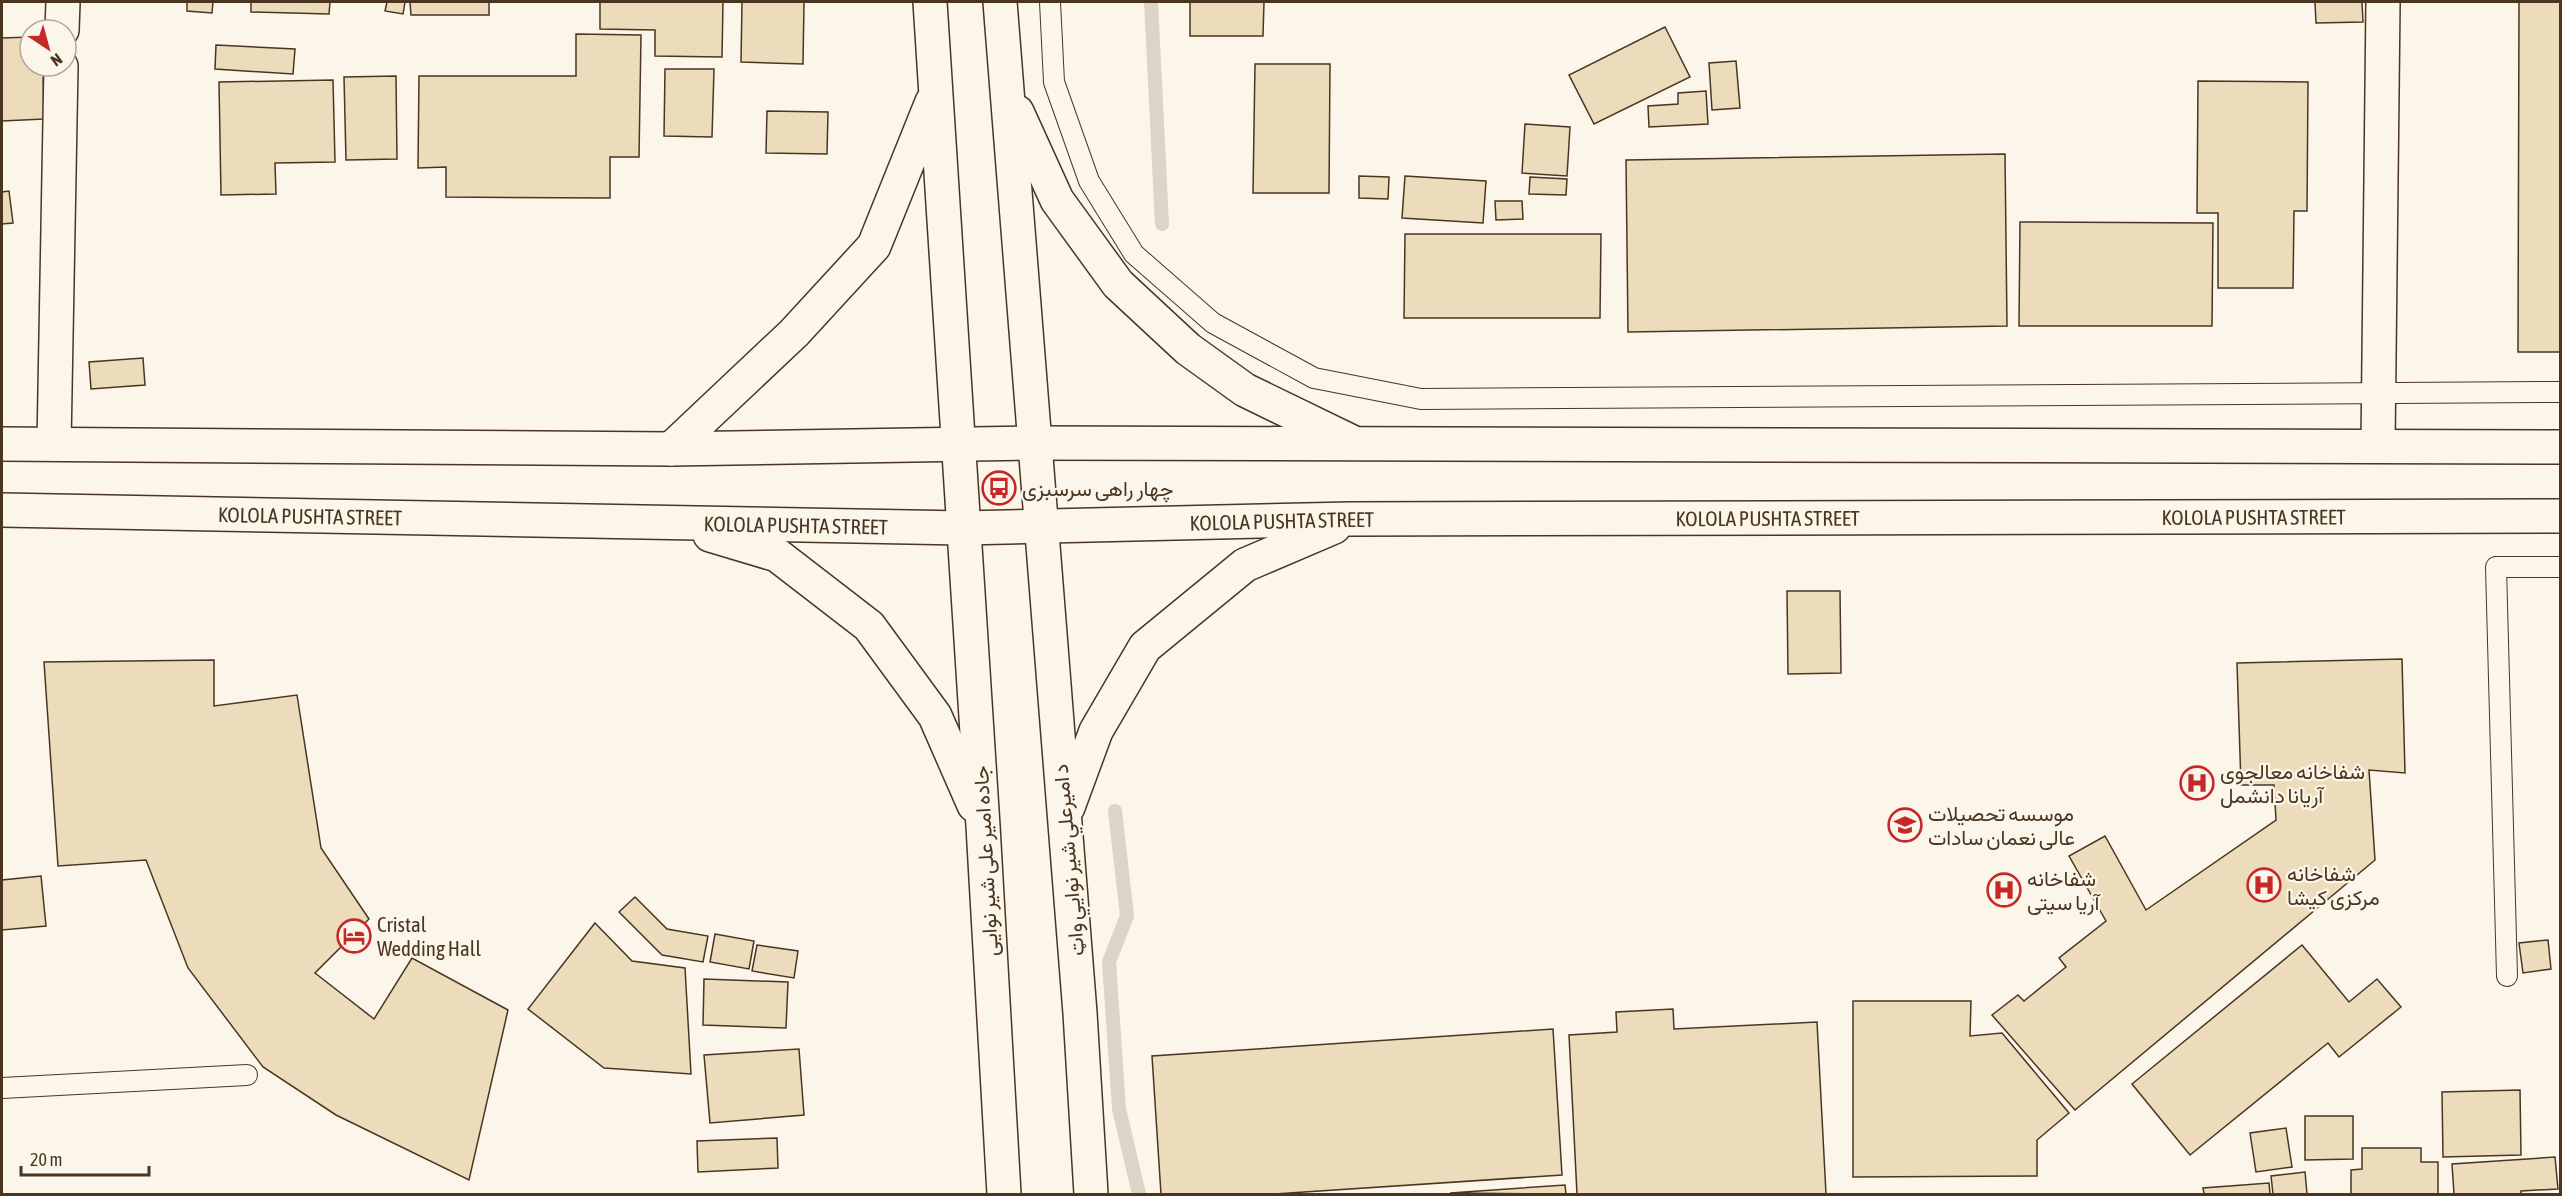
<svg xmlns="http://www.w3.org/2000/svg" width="2562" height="1196" font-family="'Asap Condensed',Vazirmatn,sans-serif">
  <rect width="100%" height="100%" fill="#fbf6e9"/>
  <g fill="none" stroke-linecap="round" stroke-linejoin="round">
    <g stroke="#dcd4c6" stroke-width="14">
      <path d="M1151 2 1162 224"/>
      <path d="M1115 811 1127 916 1109 962 1119 1109 1139 1194"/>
    </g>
  </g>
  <g fill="#ecdcbc" stroke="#4a3520" stroke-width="1.5">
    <path d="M187 2H213L212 13 187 11Z"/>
    <path d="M251 2H330L329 14 251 12Z"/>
    <path d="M387 2H405L403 14 385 11Z"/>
    <path d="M410 2H489V15H411Z"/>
    <path d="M600 2H723L722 57 655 56V30L600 29Z"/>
    <path d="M742 2H804L803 64 741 62Z"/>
    <path d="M1190 2H1264L1263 36H1190Z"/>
    <path d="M2315 2H2362L2363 22 2316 23Z"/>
    <path d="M2519 2H2560V352H2518Z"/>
    <path d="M1665 27 1690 77 1594 124 1569 75Z"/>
    <path d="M576 34 641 35 639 157H610V198L446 197V167L418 168 419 76H576Z"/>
    <path d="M30 37V66H43L44 119 2 121V38Z"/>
    <path d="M216 45 295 49 293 74 215 69Z"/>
    <path d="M1736 61 1740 108 1712 110 1709 63Z"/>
    <path d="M1255 64H1330L1329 193H1253Z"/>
    <path d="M665 69H714L712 137 664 136Z"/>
    <path d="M396 76 397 159 346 160 344 77Z"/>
    <path d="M333 80 335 162 275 163 276 194 221 195 219 82Z"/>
    <path d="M2198 81 2308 82 2307 211H2294L2293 288H2218V213H2197Z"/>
    <path d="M1706 91 1708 124 1649 127 1648 106 1678 104V93Z"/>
    <path d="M767 111 828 112 827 154 766 153Z"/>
    <path d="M1525 124 1570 127 1567 176 1522 173Z"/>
    <path d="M2005 154 2007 326 1628 332 1626 160Z"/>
    <path d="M1359 176 1389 177 1388 199 1359 198Z"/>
    <path d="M1405 176 1486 181 1483 223 1402 218Z"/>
    <path d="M1530 177 1567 179 1566 195 1529 194Z"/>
    <path d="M9 191 13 223 2 224V192Z"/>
    <path d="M1495 201H1522L1523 219 1496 220Z"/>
    <path d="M2020 222 2213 223 2212 326H2019Z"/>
    <path d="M1405 234H1601L1600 318H1404Z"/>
    <path d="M143 358 145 385 91 389 89 362Z"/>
    <path d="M1787 591H1840L1841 673 1788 674Z"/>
    <path d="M2402 659 2405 773 2369 770 2375 860 2075 1110 1992 1015 2018 995 2024 1001 2066 967 2059 958 2106 921 2069 856 2105 836 2146 910 2276 820 2274 785H2241L2237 663Z"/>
    <path d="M214 660V706L297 695 321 848 369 919 315 973 374 1019 412 958 508 1010 469 1180 336 1115 263 1067 188 968 146 860 58 866 44 662Z"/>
    <path d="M41 876 46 926 2 930V880Z"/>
    <path d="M635 897 667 929 708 936 703 962 662 955 619 912Z"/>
    <path d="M595 923 632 961 685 968 691 1074 604 1068 528 1009Z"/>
    <path d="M715 934 754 941 749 969 710 962Z"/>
    <path d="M2548 940 2551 969 2523 973 2519 943Z"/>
    <path d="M757 945 798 951 794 978 752 971Z"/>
    <path d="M2302 945 2349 1002 2377 979 2401 1007 2339 1057 2328 1043 2190 1155 2132 1084Z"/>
    <path d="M704 979 788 982 786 1028 703 1025Z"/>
    <path d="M1853 1001H1971L1970 1036 2002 1033 2069 1113 2037 1140V1176L1853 1177Z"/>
    <path d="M1673 1009 1674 1029 1817 1022 1826 1194H1577L1569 1035 1617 1032 1616 1012Z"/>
    <path d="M1553 1029 1562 1175 1274 1194H1161L1152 1056Z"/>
    <path d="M799 1049 804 1115 710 1123 704 1055Z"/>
    <path d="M2520 1090 2521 1155 2443 1157 2442 1092Z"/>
    <path d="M2305 1116H2353V1159L2305 1160Z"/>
    <path d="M2286 1128 2292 1167 2256 1172 2250 1133Z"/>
    <path d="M777 1138 778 1168 698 1172 697 1141Z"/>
    <path d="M2362 1148H2421V1162H2438V1194H2351V1170L2362 1169Z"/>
    <path d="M2555 1157 2558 1189 2521 1191V1194H2454L2452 1164Z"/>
    <path d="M2305 1172 2307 1194H2273L2271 1176Z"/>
    <path d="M2269 1183 2270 1194H2204L2203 1188Z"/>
    <path d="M1565 1185 1566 1194 1450 1193Z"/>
  </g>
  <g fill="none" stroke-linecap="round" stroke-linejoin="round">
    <defs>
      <g id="lane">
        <path d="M1050 2 1054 82 1089 181 1134 254 1213 323 1314 378 1421 399 2560 392"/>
        <path d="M2507 976 2496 567H2560"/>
        <path d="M2 1088 247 1075"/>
      </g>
      <g id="street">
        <path d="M62 30 63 2"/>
        <path d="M54 444 61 66"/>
        <path d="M2378 446 2383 2"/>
      </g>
      <g id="secondary">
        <path d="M930 2 983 826 1004 1194"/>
        <path d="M1000 2 1080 1013 1091 1194"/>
        <path d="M1017 112 1057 200 1118 284 1188 349 1245 390 1350 441"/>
        <path d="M2 444 671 449 1034 443 2560 447"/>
        <path d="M671 449 794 333 874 246 932 102"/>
        <path id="s1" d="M2 510 963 528 1351 519 2560 516"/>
        <path d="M710 535 777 555 869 626 935 716 974 805"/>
        <path d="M1068 807 1096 731 1145 647 1245 565 1334 527"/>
      </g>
    </defs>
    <use href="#lane" stroke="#4a3520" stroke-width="22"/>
    <use href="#street" stroke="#4a3520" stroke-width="36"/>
    <use href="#secondary" stroke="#4a3520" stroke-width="36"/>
    <use href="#lane" stroke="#fbf6e9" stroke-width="20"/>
    <use href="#street" stroke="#fbf6e9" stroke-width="33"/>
    <use href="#secondary" stroke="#fbf6e9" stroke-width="33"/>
  </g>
  <defs>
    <symbol id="bus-ring" viewBox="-11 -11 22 22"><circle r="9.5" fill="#fbf6e9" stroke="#c62828" stroke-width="1.5"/><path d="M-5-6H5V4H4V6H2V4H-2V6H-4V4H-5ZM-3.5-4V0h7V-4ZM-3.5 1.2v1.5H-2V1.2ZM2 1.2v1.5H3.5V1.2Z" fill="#c62828"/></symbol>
    <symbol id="hospital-ring" viewBox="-11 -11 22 22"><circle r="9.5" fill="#fbf6e9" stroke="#c62828" stroke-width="1.5"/><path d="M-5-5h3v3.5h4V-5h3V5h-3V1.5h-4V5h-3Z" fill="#c62828"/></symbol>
    <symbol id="university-ring" viewBox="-11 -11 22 22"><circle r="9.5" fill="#fbf6e9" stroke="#c62828" stroke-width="1.5"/><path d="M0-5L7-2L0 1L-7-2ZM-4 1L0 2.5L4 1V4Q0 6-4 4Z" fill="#c62828"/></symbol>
    <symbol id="hotel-ring" viewBox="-11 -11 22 22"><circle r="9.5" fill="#fbf6e9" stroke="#c62828" stroke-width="1.5"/><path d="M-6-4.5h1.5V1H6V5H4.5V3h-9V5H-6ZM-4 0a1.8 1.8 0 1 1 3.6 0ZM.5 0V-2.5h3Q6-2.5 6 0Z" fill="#c62828"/></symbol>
  </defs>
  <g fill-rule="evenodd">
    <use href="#bus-ring" x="980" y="469" width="38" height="38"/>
    <use href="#hospital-ring" x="2178" y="764" width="38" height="38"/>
    <use href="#university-ring" x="1886" y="806" width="38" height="38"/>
    <use href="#hospital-ring" x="2245" y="866" width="38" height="38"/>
    <use href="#hospital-ring" x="1985" y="871" width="38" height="38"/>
    <use href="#hotel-ring" x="335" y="917" width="38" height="38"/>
  </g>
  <g text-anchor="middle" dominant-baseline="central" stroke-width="4.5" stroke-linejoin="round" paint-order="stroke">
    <g font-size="21" fill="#4a3520" stroke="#fbf6e9" text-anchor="start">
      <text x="1022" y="488">چهار راهی سرسبزی</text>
      <text x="2220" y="771">شفاخانه معالجوی<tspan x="2220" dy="24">آریانا دانشمل</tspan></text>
      <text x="1928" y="813">موسسه تحصیلات<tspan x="1928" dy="24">عالی نعمان سادات</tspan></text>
      <text x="2287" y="873">شفاخانه<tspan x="2287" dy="24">مرکزی کیشا</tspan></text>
      <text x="2027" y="878">شفاخانه<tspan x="2027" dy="24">آریا سیتی</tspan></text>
      <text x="377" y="924">Cristal<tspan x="377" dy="24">Wedding Hall</tspan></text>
    </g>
    <g font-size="21" fill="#4a3520" stroke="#fbf6e9">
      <text stroke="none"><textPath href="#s1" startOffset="308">KOLOLA PUSHTA STREET</textPath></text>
      <text stroke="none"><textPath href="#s1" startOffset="2252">KOLOLA PUSHTA STREET</textPath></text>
      <text stroke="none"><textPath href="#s1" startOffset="1766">KOLOLA PUSHTA STREET</textPath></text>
      <text stroke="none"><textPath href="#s1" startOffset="1280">KOLOLA PUSHTA STREET</textPath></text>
      <text stroke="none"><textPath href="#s1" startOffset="794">KOLOLA PUSHTA STREET</textPath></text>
      <text transform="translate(1068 860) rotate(-95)">د امیرعلي شیر نوايي واټ</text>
      <text transform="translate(985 861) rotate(-93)">جاده امیر علی شیر نوایی</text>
    </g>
  </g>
  <rect width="2562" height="1196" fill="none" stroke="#4a3520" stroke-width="6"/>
  <g transform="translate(48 48) rotate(144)"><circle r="28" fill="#fbf6e9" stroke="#b4a999" stroke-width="1.5"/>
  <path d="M0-4.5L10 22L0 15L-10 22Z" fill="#c62828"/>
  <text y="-9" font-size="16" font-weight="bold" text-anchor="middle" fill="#4a3520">N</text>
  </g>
  <path d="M21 1166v9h128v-9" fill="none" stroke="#4a3520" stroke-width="3"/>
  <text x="30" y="1166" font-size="18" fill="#4a3520" stroke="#fbf6e9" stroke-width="4.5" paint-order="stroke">20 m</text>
</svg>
